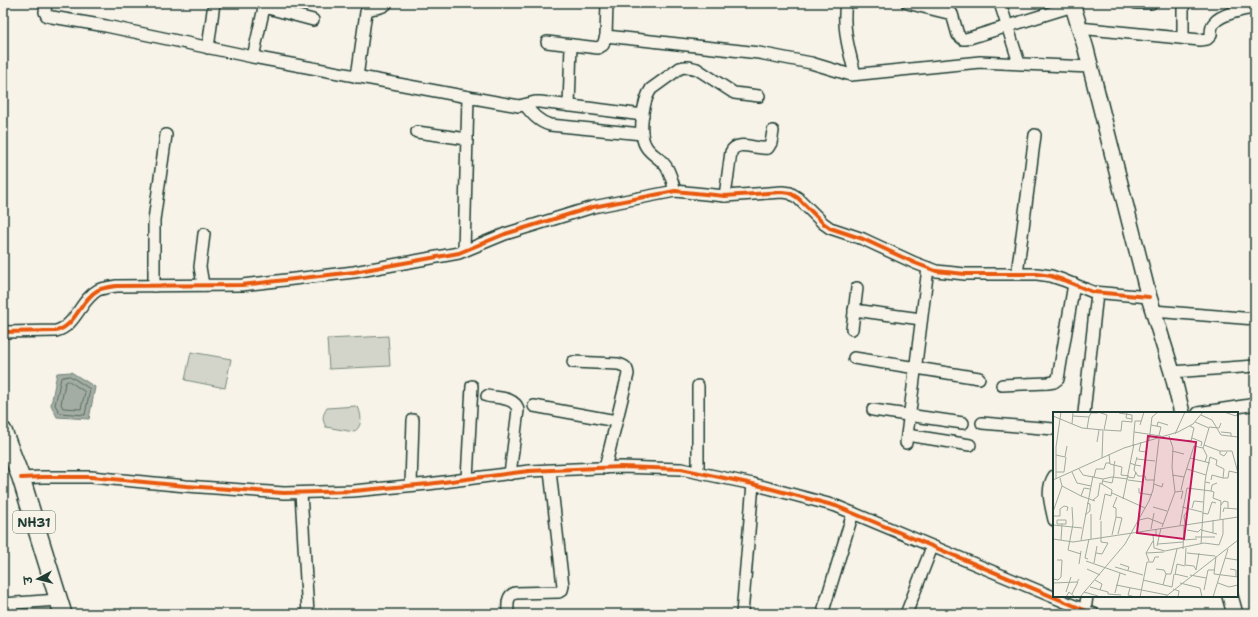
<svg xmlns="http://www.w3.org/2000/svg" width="1258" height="617" font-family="'Shantell Sans','Playpen Sans Deva',sans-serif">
  <rect width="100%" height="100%" fill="#f7f3e8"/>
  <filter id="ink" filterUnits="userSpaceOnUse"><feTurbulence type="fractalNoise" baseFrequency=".025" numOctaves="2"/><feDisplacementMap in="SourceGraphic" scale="8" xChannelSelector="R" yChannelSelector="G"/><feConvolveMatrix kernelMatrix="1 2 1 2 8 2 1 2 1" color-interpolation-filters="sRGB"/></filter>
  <g filter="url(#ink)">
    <g fill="#d3d5ca" stroke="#79897f">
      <path d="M388 336 390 366 329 369 327 339Z"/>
      <path d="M191 352 231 359 225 388 185 380Z"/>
      <path d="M356 406 359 409C362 418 362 426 354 432L326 427C322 419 322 416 327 408Z"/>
    </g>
    <path fill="#a4ada3" stroke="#6f8077" d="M71 372 95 387 89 419 57 417 51 405 57 373Z"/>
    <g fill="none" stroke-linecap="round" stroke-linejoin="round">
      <g stroke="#546a60" stroke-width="1">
        <path d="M70 376 90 389 85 415 60 413 55 405 61 378Z"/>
        <path d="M69 381 85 392 81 409 63 408 61 404 65 383Z"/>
      </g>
      <defs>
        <g id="minor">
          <path d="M46 3 45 12 47 16 52 17 106 26 253 57 468 97"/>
          <path d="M607 3 606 36 759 53 811 63 851 75 980 62 1090 67"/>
          <path d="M846 3C842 27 849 51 855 74"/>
          <path d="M907 3 952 14 958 35 963 39H966L1073 6"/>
          <path d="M1000 3 1019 63"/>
          <path d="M1136 3H1151"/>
          <path d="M1183 3V38"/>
          <path d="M264 7 313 20"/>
          <path d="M1079 28 1200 40 1207 39 1211 35C1211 31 1211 26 1214 23 1221 14 1244 9 1255 8"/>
          <path d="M547 42 598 48 603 45 606 36"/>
          <path d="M208 48 214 3"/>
          <path d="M253 57 265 3"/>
          <path d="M357 77 366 12C372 5 381 11 387 3"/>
          <path d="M525 105C532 114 539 122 550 125L642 134"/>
          <path d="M569 106 571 45"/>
          <path d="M417 132 467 139"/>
          <path d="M675 191C673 184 671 175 667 168 662 159 653 156 647 148 637 135 643 101 651 89L680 68C686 66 690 67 697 69L734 93 759 96"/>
          <path d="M725 196 731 152C737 139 756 150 768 148L771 143 773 131"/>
          <path d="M464 251 468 97 519 106 535 102H540L643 115"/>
          <path d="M1017 274 1035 135"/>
          <path d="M203 285 200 267 204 234"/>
          <path d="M154 286V220L166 135"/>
          <path d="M854 310 921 319"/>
          <path d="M1153 311 1255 319"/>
          <path d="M852 329 857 288"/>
          <path d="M3 332 56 331C76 326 80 300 98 290 103 288 110 287 116 286L242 285 354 272 459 253 505 234 593 207 675 191 725 196 782 192 790 193 798 198 823 223 830 228 863 239 915 263 936 271 965 274H1037L1051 276 1063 280 1093 292 1149 297"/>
          <path d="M854 358 979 378"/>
          <path d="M573 362 618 364C625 366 627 367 628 374L605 468"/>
          <path d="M1172 372 1255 366"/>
          <path d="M1002 385 1048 383 1054 382 1058 379 1074 284"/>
          <path d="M698 386V472"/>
          <path d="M487 396C497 398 516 397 518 410L510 474"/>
          <path d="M534 406 616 421"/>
          <path d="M873 410 963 423"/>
          <path d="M1084 413 1097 293"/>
          <path d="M1198 413 1250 405 1255 401"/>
          <path d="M982 423 1054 429"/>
          <path d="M907 435 970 445"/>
          <path d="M906 443 928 268"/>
          <path d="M1054 476C1045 490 1051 505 1054 520"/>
          <path d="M21 478 42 477H91L186 486 284 493 353 491 428 484 529 471 621 467 681 469 753 484 836 506 1094 614"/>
          <path d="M467 479 472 386"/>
          <path d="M411 485 413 420"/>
          <path d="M301 493 308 614"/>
          <path d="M3 604 58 600"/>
          <path d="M824 608 853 513"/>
          <path d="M1085 610 1087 596"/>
          <path d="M508 614C508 606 506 596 515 593L559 592 562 590 563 586 550 471"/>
          <path d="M742 614 753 484"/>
          <path d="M906 614 932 547"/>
        </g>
        <g id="major">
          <path d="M1072 3 1086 49 1148 294 1172 372 1182 413"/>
          <path d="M1230 596 1235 614"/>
        </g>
        <path id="highway" d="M3 431 21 478 63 614"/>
      </defs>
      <use href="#minor" stroke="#1f3d34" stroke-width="14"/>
      <use href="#major" stroke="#1f3d34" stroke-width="18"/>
      <use href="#highway" stroke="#1f3d34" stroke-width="20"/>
      <use href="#minor" stroke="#f7f3e8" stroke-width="11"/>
      <use href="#major" stroke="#f7f3e8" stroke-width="15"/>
      <use href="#highway" stroke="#f7f3e8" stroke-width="17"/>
      <defs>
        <g id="cycleway">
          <path d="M3 332 56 331C76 326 80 300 98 290 103 288 110 287 116 286L242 285 354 272 459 253 505 234 593 207 675 191 725 196 782 192 790 193 798 198 823 223 830 228 863 239 915 263 936 271 965 274H1037L1051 276 1063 280 1093 292 1149 297"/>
          <path d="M21 478 42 477H91L186 486 284 493 353 491 428 484 529 471 621 467 681 469 753 484 836 506 1094 614"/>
        </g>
      </defs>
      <use href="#cycleway" stroke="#f7f3e8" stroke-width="6"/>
      <use href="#cycleway" stroke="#e8590c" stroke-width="4"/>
    </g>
  </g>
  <g text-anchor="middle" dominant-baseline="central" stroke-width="4" stroke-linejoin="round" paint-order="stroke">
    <rect fill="#f7f3e8" stroke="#60746a" stroke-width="1" x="13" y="511" width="42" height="22" rx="3"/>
    <g font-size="13" font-weight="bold" fill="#1f3d34">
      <text x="34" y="522">NH31</text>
    </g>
  </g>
  <g transform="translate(1053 412)">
    <rect width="185" height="185" fill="#f7f3e8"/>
    <path fill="none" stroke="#a1aaa0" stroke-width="1" d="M45 0 54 3 51 18M74 0 73 6 79 7M171 0 183 4 185 1M148 3 159 8 168 23 185 25M0 4 29 16 50 18 49 46M20 4 36 5 38 1H45M142 10 156 16 151 33 167 39H179L185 61M19 12 20 0M87 13 91 0M98 13 108 15 106 23M104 14 105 10 115 13M156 15 166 16 168 11M34 17 36 5M51 18 68 19 69 9 79 10V3L66 1M81 20 82 9H88M168 20 178 21V24M122 22 132 0M139 26 149 30 148 34M135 28 138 29 141 16 137 14M96 29 99 5 105 0M44 30 46 18M88 30 86 39 93 40M80 33 81 20 108 24M150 36 154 44 152 50M119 39 131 42M167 39V42L171 44 174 40M3 43 12 45 14 34M84 45 82 53 88 54M137 46 157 51M84 47 102 49M62 49 61 53 69 55 68 63 76 64M77 51 82 53 81 58 85 64H92L93 68H102M26 57 30 63 50 67 59 65 75 67M134 57 153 63 152 70 157 71M3 60H11L13 45M19 60 24 71 38 74M119 63 131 65 128 78M153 63 157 45 164 48 163 53 171 57 170 66H175L176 59 185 61M41 65 43 57H51L53 51H57M75 65 81 66 83 60M131 65 141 34 150 36 151 33M3 67V35L8 0M0 68 71 36 125 20 140 12 150 0M75 68 90 70M158 68 159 63 170 66M50 69 59 71 61 62V53L57 52 56 42M164 71 159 73 158 79 161 80 160 86 168 89 167 107M101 72 109 75 110 71M9 74 28 84 31 76 37 77M86 76V81L99 83M122 80 130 79 128 87M59 81 92 96M28 84 42 89M64 85 60 95 63 96V105L69 106 65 122M70 87 81 32M40 88 45 84 47 71 49 72M168 93 171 89 175 90V96M19 95 20 112 15 138 28 142M100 95 114 99M129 95 149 100M139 96 141 89 150 90M0 100 9 74 7 66M170 100 171 96 184 97M149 101 155 102 159 90 163 91M32 103 37 99V92L34 91M0 104H7V97L11 94 15 95 14 99M47 108 52 82 58 84 59 78 49 72 50 67M86 108 95 106 110 112M48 109V130L55 131M132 112 131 104 135 98M0 113 29 116M127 113 134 76 158 79M109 115 122 80 119 55 120 36 116 24M98 117 101 101M103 117V123H100L101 136 112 139 151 131 166 133 170 122V107M134 118 145 120 148 117M148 118 164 122M160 121V108M59 123 63 105M142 125H162M0 127 20 130 185 105M38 127V102M8 128 9 112H4V108H13V112H9M28 128 40 64M130 128 144 127M105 132 130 130M148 132 152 70M104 134 108 116M133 136 132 153 141 154 143 158M130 137 131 113M43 141 49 142 55 131M93 141 111 140M134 141 162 144M163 144 161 162 185 165M172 146 184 148 185 144M35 147 32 146 36 127M33 149 73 163M96 149 93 141 100 129M41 151 44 134M26 152 28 139M67 152 76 155 75 158M62 155 90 163M34 157 47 163M103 157 111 158 113 162M177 157 183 158V165M143 158 146 141M122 162 135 165M122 163 124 152 132 154M137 163 153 166M0 167 5 168 8 165 9 148H4M42 168 49 172 47 178M90 168 119 175 121 162M0 171 24 170 26 167M127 171 147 176 149 185M165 171 176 175 185 173M63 173 114 183M110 173 113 162H118L124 137M37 175 55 180V182L68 183M77 176 75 183 82 185M120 177 126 179 125 185M151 178 155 158H161M13 180 18 165M31 180 45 184M62 181 67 161M19 182 25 170M13 185 16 180 22 185M27 185 72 132 96 89 100 78 106 27M87 185 94 150H100L102 145H106M112 185 185 128M160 185 175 137"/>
    <path fill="#c2185b" fill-opacity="0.15" stroke="#c2185b" stroke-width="2" d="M95 24 143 30 131 127 84 121Z"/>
    <rect width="185" height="185" fill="none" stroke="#1f3d34" stroke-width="2"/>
  </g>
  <rect width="1258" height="617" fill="none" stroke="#f7f3e8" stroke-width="16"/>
  <rect x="8" y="8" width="1242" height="601" fill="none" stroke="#1f3d34" stroke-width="1.5" filter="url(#ink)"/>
  <g transform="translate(38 579) rotate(263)" stroke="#f7f3e8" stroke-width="3" paint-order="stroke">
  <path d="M0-3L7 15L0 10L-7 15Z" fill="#1f3d34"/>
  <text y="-6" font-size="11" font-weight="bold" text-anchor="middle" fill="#1f3d34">उ</text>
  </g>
</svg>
